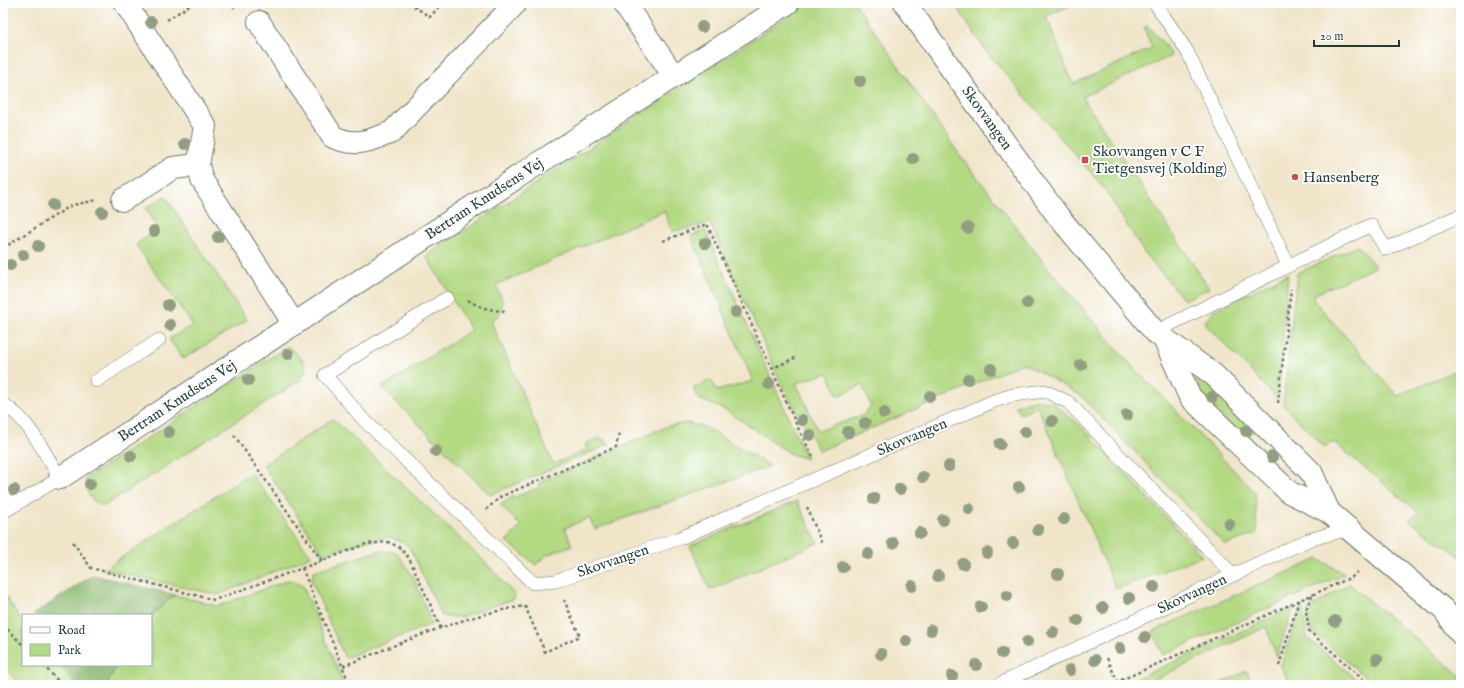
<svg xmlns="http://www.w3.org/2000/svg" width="1464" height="688" font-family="'IM FELL English',serif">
  <rect width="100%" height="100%" fill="#fff"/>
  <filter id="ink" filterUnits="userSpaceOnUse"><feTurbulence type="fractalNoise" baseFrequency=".025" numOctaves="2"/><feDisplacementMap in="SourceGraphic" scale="8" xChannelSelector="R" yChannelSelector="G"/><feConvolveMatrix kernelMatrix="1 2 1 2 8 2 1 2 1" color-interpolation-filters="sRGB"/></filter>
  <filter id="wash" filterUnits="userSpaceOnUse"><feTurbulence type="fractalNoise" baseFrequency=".012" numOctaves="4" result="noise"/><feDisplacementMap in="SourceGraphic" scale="16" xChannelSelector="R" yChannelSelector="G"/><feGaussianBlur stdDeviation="0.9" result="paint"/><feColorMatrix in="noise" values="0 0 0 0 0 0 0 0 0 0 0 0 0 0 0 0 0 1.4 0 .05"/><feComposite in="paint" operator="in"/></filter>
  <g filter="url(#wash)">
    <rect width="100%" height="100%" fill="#f0e5c9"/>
    <g fill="#b3d983" stroke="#698b5c" fill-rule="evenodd">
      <path d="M808 3H855L959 154 1049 269 1122 355 1255 492 1257 533 1225 545 1079 394 1023 363 819 451 783 387 710 223 672 232 664 211 496 285 503 302 499 315 491 321 553 464 587 450 585 444 600 438 610 444 490 495 382 388 471 330 426 256ZM828 373 838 396 862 385 871 405 864 415 818 431 796 383Z"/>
      <path d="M954 3H1042L1043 7 1052 3H1076L1046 16 1073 84 1152 48 1144 28 1147 26 1164 44 1171 56 1082 97 1209 288 1184 300 1145 254 1104 188 986 51Z"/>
      <path d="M165 196 247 320 183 359 169 339 193 325 136 245 157 229 146 208Z"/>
      <path d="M705 230 807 459 791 454 727 411 699 399 693 388 711 380 717 391 753 381 691 236Z"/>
      <path d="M1358 246 1376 267 1313 295 1314 300 1397 396 1461 368V557L1409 520 1419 513 1334 442 1324 447 1283 405 1297 273Z"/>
      <path d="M1288 274 1278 399 1204 323 1214 310Z"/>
      <path d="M288 346 302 359 306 368 302 379 104 506C88 500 88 494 85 479Z"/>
      <path d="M1203 376 1253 431 1244 439 1201 394 1194 383Z"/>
      <path d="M1033 400 1053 403 1082 427 1202 556 1116 589 1038 407 1020 414 1016 406Z"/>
      <path d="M333 419 484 561 515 595 514 599 461 617 442 616 409 546 390 537 362 542 323 554 263 465Z"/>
      <path d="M687 423 705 427 770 466 595 529 589 518 565 528 572 545 547 555 536 565 506 541 521 526 500 505 511 498 539 488 540 482 668 426Z"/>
      <path d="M251 473 311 556 218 595 104 569Z"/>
      <path d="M797 501 818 543 710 590 690 546Z"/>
      <path d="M379 551 396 552 413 576 432 624 345 658 311 580 314 571Z"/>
      <path d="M1318 559 1345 574 1163 655 1153 631Z"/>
      <path d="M289 580 303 586 344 685H107L117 665H151V616L175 595 218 606Z"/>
      <path d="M1349 584 1461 676V685H1374L1313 632 1307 621 1308 609Z"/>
      <path d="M3 592 23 623V665H60L77 685H19L3 665Z"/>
      <path d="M1302 604 1307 638 1363 685H1290L1281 666Z"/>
      <path d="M1293 608 1277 657 1266 627 1143 685H1128L1127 683Z"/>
      <path d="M1247 671 1253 685H1216Z"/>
    </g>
    <g fill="#8eb971" stroke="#567b52">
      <path d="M93 575 175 595 151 616 33 615Z"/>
      <path d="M60 665H117L107 685H77Z"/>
    </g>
  </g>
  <g filter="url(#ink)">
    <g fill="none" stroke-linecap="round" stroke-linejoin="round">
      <defs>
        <g id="lane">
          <path d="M1155 3 1187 51 1288 265"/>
          <path d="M447 298 325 375 363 419 533 583 556 581 680 538 994 401 1013 395 1045 391 1068 402 1233 575"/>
          <path d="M1155 332 1371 225 1386 249 1461 215"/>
          <path d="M96 381 159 340"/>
          <path d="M3 404C30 420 44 453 60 478L3 512"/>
          <path d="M3 496 21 501"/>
          <path d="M998 685 1308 540 1349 529"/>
        </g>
        <g id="street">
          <path d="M125 3 205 126 198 165 202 180 294 324"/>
          <path d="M624 3 674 76"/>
          <path d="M259 22 333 137C356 147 370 141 392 132L516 3"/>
          <path d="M123 200 173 168 198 165"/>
          <path d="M60 478 528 170 788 3"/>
        </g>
        <g id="secondary">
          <path d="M905 3 952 70 1058 216 1155 332 1214 375 1311 472 1329 512"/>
          <path d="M1165 341 1190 397 1289 492 1329 512 1444 610 1461 634"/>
        </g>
      </defs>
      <use href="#lane" stroke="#687868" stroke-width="14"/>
      <use href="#street" stroke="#687868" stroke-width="24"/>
      <use href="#secondary" stroke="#687868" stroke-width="24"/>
      <g stroke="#687868" stroke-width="2.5" stroke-dasharray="3 3" stroke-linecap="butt">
        <path d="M227 3 237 9"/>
        <path d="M409 3 430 17 442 3"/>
        <path d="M167 20 193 3"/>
        <path d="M663 241 707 224 797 426 813 457"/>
        <path d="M3 248 72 205 98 200"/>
        <path d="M468 300C480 308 493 311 508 311"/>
        <path d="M771 369 795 358"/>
        <path d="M1278 403 1291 289"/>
        <path d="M234 435 322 561 366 544 388 542 399 547 409 558 441 628"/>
        <path d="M807 507 823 546"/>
        <path d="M486 510 500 497 616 447 619 433"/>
        <path d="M73 542 91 568 214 600 322 561"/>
        <path d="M302 568 350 685"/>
        <path d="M3 587 8 585"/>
        <path d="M1312 595 1306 610 1309 631 1369 685"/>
        <path d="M3 625 23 645"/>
        <path d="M1107 658 1119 685"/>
        <path d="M43 665 62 685"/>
        <path d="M343 666C402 643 462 615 525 606L545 652 580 636 564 600"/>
        <path d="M1279 666 1299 600"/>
        <path d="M1110 685 1352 577 1358 571"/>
      </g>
      <use href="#lane" stroke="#fff" stroke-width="13"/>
      <use href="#street" stroke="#fff" stroke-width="22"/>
      <use href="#secondary" stroke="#fff" stroke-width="22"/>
    </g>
    <g fill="#919e82">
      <circle cx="151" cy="22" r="6"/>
      <circle cx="702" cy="27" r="6"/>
      <circle cx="860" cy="81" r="6"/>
      <circle cx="185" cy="144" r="6"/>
      <circle cx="913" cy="159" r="6"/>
      <circle cx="53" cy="205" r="6"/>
      <circle cx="102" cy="212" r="6"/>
      <circle cx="968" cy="228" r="6"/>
      <circle cx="154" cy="231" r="6"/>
      <circle cx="218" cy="237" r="6"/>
      <circle cx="705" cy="243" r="6"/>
      <circle cx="38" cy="246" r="6"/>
      <circle cx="23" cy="255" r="6"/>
      <circle cx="10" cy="265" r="6"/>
      <circle cx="1027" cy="303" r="6"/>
      <circle cx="168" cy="305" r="6"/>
      <circle cx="736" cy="312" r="6"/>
      <circle cx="170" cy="325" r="6"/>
      <circle cx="288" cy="354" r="6"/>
      <circle cx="1081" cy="365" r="6"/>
      <circle cx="991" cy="369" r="6"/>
      <circle cx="968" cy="379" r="6"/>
      <circle cx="248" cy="380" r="6"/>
      <circle cx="769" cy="384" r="6"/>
      <circle cx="930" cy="396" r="6"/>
      <circle cx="1212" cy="397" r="6"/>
      <circle cx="884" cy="413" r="6"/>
      <circle cx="1127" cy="415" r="6"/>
      <circle cx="802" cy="420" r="6"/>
      <circle cx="1052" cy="421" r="6"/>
      <circle cx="865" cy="423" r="6"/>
      <circle cx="1246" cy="431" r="6"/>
      <circle cx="169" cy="432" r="6"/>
      <circle cx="848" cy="432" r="6"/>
      <circle cx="1025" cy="432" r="6"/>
      <circle cx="810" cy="435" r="6"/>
      <circle cx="1000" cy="444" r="6"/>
      <circle cx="436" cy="451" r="6"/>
      <circle cx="131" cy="456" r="6"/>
      <circle cx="1272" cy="457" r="6"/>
      <circle cx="949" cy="466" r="6"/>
      <circle cx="923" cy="477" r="6"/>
      <circle cx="90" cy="484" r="6"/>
      <circle cx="1019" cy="487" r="6"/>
      <circle cx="900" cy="489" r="6"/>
      <circle cx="14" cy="490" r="6"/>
      <circle cx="874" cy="499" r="6"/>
      <circle cx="969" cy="509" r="6"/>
      <circle cx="1064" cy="519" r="6"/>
      <circle cx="943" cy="520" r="6"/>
      <circle cx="1229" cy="524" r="6"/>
      <circle cx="1038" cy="530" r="6"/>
      <circle cx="920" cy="533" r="6"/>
      <circle cx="893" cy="543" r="6"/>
      <circle cx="1013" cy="543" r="6"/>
      <circle cx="987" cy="553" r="6"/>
      <circle cx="868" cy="554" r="6"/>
      <circle cx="963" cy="564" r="6"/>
      <circle cx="843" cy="567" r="6"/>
      <circle cx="1058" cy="574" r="6"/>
      <circle cx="938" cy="576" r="6"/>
      <circle cx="912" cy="586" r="6"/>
      <circle cx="1154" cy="587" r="6"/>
      <circle cx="1007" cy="596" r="6"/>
      <circle cx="1129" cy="598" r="6"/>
      <circle cx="981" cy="607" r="6"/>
      <circle cx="1103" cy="608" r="6"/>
      <circle cx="1078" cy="620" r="6"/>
      <circle cx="1335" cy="621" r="6"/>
      <circle cx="931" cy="630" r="6"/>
      <circle cx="1053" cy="632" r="6"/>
      <circle cx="1145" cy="637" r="6"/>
      <circle cx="906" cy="641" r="6"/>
      <circle cx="1027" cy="642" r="6"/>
      <circle cx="1120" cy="648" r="6"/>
      <circle cx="1002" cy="653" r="6"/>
      <circle cx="881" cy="654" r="6"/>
      <circle cx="1377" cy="659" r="6"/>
      <circle cx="1095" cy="660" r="6"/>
      <circle cx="976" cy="665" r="6"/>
      <circle cx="1070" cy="670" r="6"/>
      <circle cx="952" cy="676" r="6"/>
    </g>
  </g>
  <g fill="#d1495b" stroke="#fff" stroke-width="1.5">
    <rect x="1081" y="156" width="8" height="8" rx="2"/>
    <circle cx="1295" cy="177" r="4"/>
  </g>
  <g text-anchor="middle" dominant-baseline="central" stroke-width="4" stroke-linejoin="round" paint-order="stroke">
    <g font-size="15" fill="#1f3d34" stroke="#fff">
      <text transform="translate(987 118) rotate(54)">Skovvangen</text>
      <text transform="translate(484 199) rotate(-33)">Bertram Knudsens Vej</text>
      <text transform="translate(177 401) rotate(-33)">Bertram Knudsens Vej</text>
      <text transform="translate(912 437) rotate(-23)">Skovvangen</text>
      <text transform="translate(613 561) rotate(-19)">Skovvangen</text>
      <text transform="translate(1192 594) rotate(-25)">Skovvangen</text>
    </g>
    <g font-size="15" fill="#1f3d34" stroke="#fff" text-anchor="start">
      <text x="1093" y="151">Skovvangen v C F<tspan x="1093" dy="17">Tietgensvej (Kolding)</tspan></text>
      <text x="1303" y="177">Hansenberg</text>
    </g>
  </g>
  <rect width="1464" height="688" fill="none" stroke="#fff" stroke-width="16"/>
  <rect x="22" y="614" width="130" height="52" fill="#ffffff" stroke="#a5b1ae"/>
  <rect x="30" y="627" width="20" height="6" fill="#ffffff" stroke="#a5b1ae"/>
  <text x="58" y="634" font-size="12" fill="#1f3d34">Road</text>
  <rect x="30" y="644" width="20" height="12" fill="#b3d983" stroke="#a5b1ae"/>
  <text x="58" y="654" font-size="12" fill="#1f3d34">Park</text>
  <path d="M1314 40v6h85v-6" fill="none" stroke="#1f3d34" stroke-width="2"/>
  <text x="1320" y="40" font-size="12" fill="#1f3d34" stroke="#ffffff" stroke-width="3" paint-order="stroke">20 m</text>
</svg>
